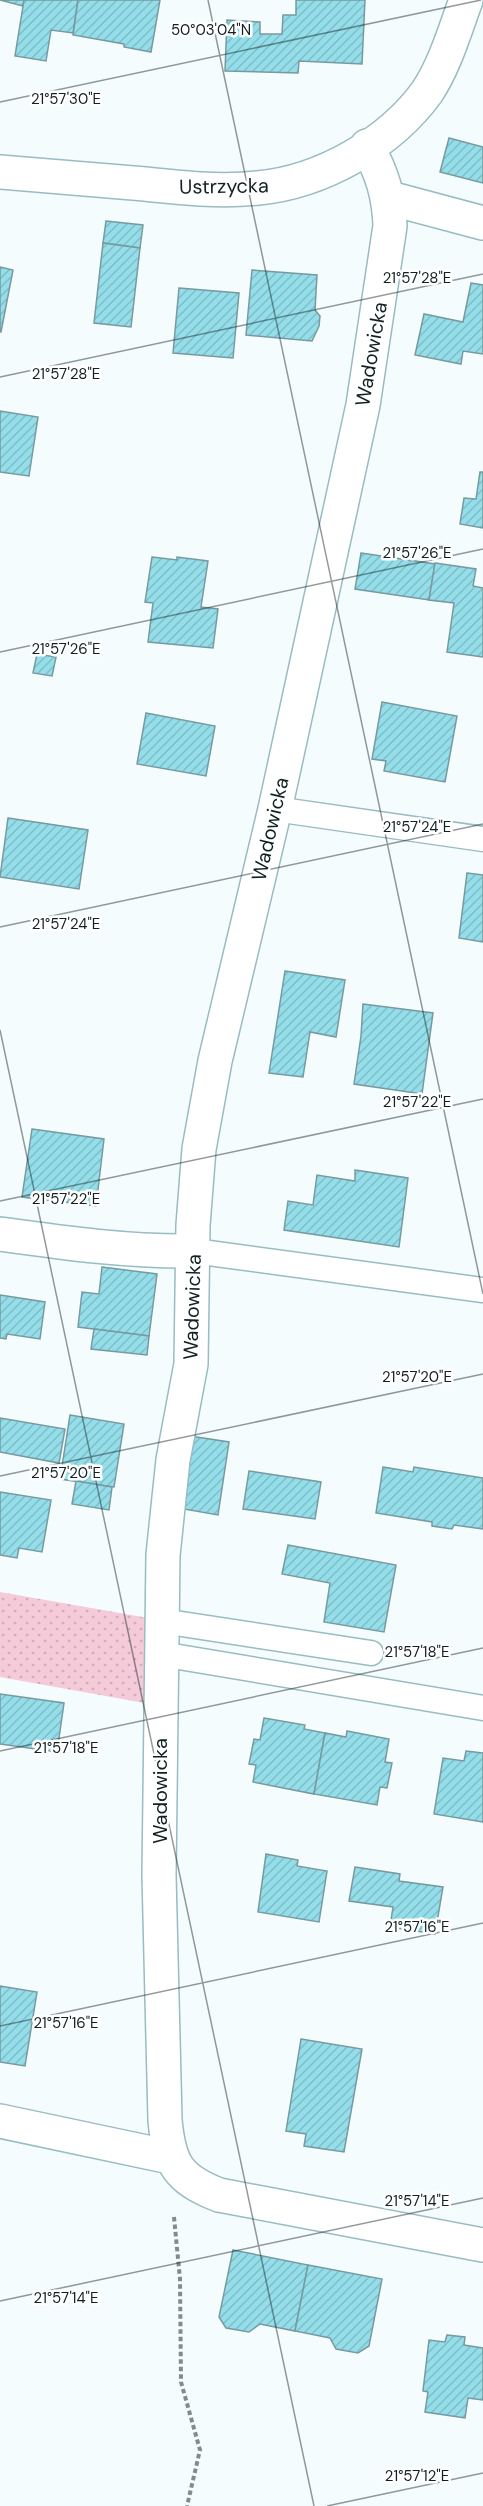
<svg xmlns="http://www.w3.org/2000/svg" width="483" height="2506" font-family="'DM Sans',sans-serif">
  <defs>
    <pattern id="grass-dots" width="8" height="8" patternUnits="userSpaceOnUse" patternTransform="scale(1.5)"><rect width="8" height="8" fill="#f5cad9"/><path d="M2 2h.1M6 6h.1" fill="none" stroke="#d1adba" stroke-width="1.8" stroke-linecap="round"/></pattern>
    <pattern id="building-hatch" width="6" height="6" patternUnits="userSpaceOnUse" patternTransform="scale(1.5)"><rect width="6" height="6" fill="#94deea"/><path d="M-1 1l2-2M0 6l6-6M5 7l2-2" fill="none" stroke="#7fbec8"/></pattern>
  </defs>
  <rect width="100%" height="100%" fill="#f5fcfd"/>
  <path fill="url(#grass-dots)" d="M0 1592 154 1619 150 1704 0 1677Z"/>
  <g fill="url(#building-hatch)" stroke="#779aa0" stroke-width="1.5">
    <path d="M0 0H24L23 6Z"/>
    <path d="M24 0H78L73 33 51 30 46 61 15 56Z"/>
    <path d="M78 0H160L151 52 124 47V44L73 35Z"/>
    <path d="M296 0H365L362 64 299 61 298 73 225 71 227 20 260 22V34H282L283 15H296Z"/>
    <path d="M449 138 483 147V183L440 172Z"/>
    <path d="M106 221 143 225 140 248 103 243Z"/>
    <path d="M103 243 140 248 131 327 94 323Z"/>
    <path d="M0 267 13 270 1 332H0Z"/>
    <path d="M252 270 317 275 315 310 320 316 319 326 312 341 246 335Z"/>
    <path d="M471 283 483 285V354L463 351 461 364 415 355 424 314 463 322Z"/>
    <path d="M179 288 239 293 233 358 173 353Z"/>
    <path d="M0 411 38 417 29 476 0 472Z"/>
    <path d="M480 472H483V528L460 524 464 498 476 499Z"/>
    <path d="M361 553 435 564 429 600 355 589Z"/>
    <path d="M152 557 177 560V557L208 561 201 607 218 609 213 648 148 642 153 603 145 602Z"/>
    <path d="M435 563 476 569 473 586 483 588V657L447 652 454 603 429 600Z"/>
    <path d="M37 654 56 657 52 676 33 673Z"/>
    <path d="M382 702 457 716 445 782 384 771 386 761 372 759Z"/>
    <path d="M146 713 215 726 206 776 137 764Z"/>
    <path d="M8 818 88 830 79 889 0 877Z"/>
    <path d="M467 873 483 875V942L459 938Z"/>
    <path d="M285 971 345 980 336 1037 310 1032 303 1077 269 1073Z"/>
    <path d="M363 1004 433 1013 422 1094 354 1084 361 1036Z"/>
    <path d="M32 1129 104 1139 96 1206 22 1197Z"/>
    <path d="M355 1170 408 1178 399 1247 284 1230 288 1201 313 1205 317 1175 355 1181Z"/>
    <path d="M102 1267 157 1274 149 1336 78 1327 82 1292 99 1294Z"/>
    <path d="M0 1295 45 1302 40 1339 7 1334 6 1339 0 1338Z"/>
    <path d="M94 1329 149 1336 147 1355 91 1349Z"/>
    <path d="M70 1415 124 1424 114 1487 60 1479Z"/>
    <path d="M0 1418 65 1429 59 1463 0 1452Z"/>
    <path d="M190 1436 229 1442 218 1515 178 1508Z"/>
    <path d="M383 1467 413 1472 414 1467 483 1478V1529L454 1525 452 1529 432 1526V1522L376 1513Z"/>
    <path d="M249 1471 321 1482 315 1519 243 1509Z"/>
    <path d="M76 1481 112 1487 109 1510 72 1504Z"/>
    <path d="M0 1492 51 1500 42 1552 19 1548 17 1558 0 1555Z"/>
    <path d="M288 1545 396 1565 384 1632 324 1622 330 1583 282 1574Z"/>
    <path d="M0 1694 64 1703 57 1752 0 1744Z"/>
    <path d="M264 1718 305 1725 304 1729 325 1733 314 1794 253 1782 256 1765 249 1764 254 1739 260 1740Z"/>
    <path d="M347 1731 389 1739 385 1762 392 1763 387 1788 380 1787 377 1805 314 1794 325 1733 346 1737Z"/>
    <path d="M466 1751 483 1753V1822L434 1814 443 1758 464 1761Z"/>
    <path d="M266 1854 298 1860 297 1866 327 1871 319 1922 258 1912Z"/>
    <path d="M355 1867 400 1874 399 1881 443 1887 435 1934 390 1927 393 1907 349 1901Z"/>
    <path d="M0 1986 37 1992 25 2066 0 2062Z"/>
    <path d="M301 2039 362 2049 344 2152 304 2146 306 2134 286 2131Z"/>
    <path d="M233 2250 308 2265 295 2331 260 2324 249 2332 226 2328 219 2317Z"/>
    <path d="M308 2265 382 2279 369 2346 358 2353 336 2349 330 2338 295 2331Z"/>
    <path d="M447 2335 465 2337 464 2345 483 2348V2400L468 2398 465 2418 425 2412 428 2392 423 2391 429 2340 445 2342Z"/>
  </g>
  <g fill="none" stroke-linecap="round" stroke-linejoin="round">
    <defs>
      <g id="service">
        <path d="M275 809 483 839"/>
        <path d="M194 1251 483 1290"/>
        <path d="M162 1621 371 1653"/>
        <path d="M161 1654 483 1708"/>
      </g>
      <g id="minor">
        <path d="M367 146C382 173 389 195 390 226L363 405 275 809 215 1061 199 1149 193 1225 191 1364 173 1460 163 1555 159 1875 165 2120C169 2163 177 2179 219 2195L483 2245"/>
        <path d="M389 198 483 223"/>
        <path d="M0 1234C65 1243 129 1252 194 1251"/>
        <path d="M0 2121 170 2157"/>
      </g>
      <path id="tertiary" d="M0 172C48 176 96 180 145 184 182 188 220 192 258 188 322 182 390 143 427 92 445 65 455 30 466 0"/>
    </defs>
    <use href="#service" stroke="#98bcc2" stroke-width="27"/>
    <use href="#minor" stroke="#98bcc2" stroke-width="36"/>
    <use href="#tertiary" stroke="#98bcc2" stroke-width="36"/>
    <path stroke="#808b8c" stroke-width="4" stroke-dasharray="4.5 3" stroke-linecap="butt" d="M174 2217 180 2279 181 2382 200 2450 187 2506"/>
    <use href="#service" stroke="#fff" stroke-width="24"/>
    <use href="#minor" stroke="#fff" stroke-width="33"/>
    <use href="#tertiary" stroke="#fff" stroke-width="33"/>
  </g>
  <path fill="none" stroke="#122022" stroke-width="1.5" stroke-opacity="0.45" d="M208 0 483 1294M0 102 481 0M0 377 483 274M0 652 483 549M0 927 483 824M0 1030 314 2506M0 1201 483 1099M0 1476 483 1374M0 1751 483 1648M0 2026 483 1923M0 2301 483 2198M327 2506 483 2473"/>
  <g text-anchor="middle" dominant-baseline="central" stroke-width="5" stroke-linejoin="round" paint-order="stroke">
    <g font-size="20" fill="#122022" stroke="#fff">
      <text transform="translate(224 186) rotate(-1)">Ustrzycka</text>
      <text transform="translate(371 354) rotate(-80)">Wadowicka</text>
      <text transform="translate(270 829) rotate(-77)">Wadowicka</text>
      <text transform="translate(192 1307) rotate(-88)">Wadowicka</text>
      <text transform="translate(160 1791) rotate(-90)">Wadowicka</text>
    </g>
  </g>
  <g font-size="15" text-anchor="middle" fill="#122022" stroke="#fff" stroke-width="5" stroke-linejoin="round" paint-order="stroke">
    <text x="211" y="35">50°03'04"N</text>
    <text x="66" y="104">21°57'30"E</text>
    <text x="417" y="283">21°57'28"E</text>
    <text x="66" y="379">21°57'28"E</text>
    <text x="417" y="558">21°57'26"E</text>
    <text x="66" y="654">21°57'26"E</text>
    <text x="417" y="832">21°57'24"E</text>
    <text x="66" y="929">21°57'24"E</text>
    <text x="417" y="1107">21°57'22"E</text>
    <text x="66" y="1204">21°57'22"E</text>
    <text x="417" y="1382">21°57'20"E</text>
    <text x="66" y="1478">21°57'20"E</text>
    <text x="417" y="1657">21°57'18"E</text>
    <text x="66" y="1753">21°57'18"E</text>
    <text x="417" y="1932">21°57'16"E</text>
    <text x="66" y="2028">21°57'16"E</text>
    <text x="417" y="2206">21°57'14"E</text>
    <text x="66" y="2303">21°57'14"E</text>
    <text x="417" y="2481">21°57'12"E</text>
  </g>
</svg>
